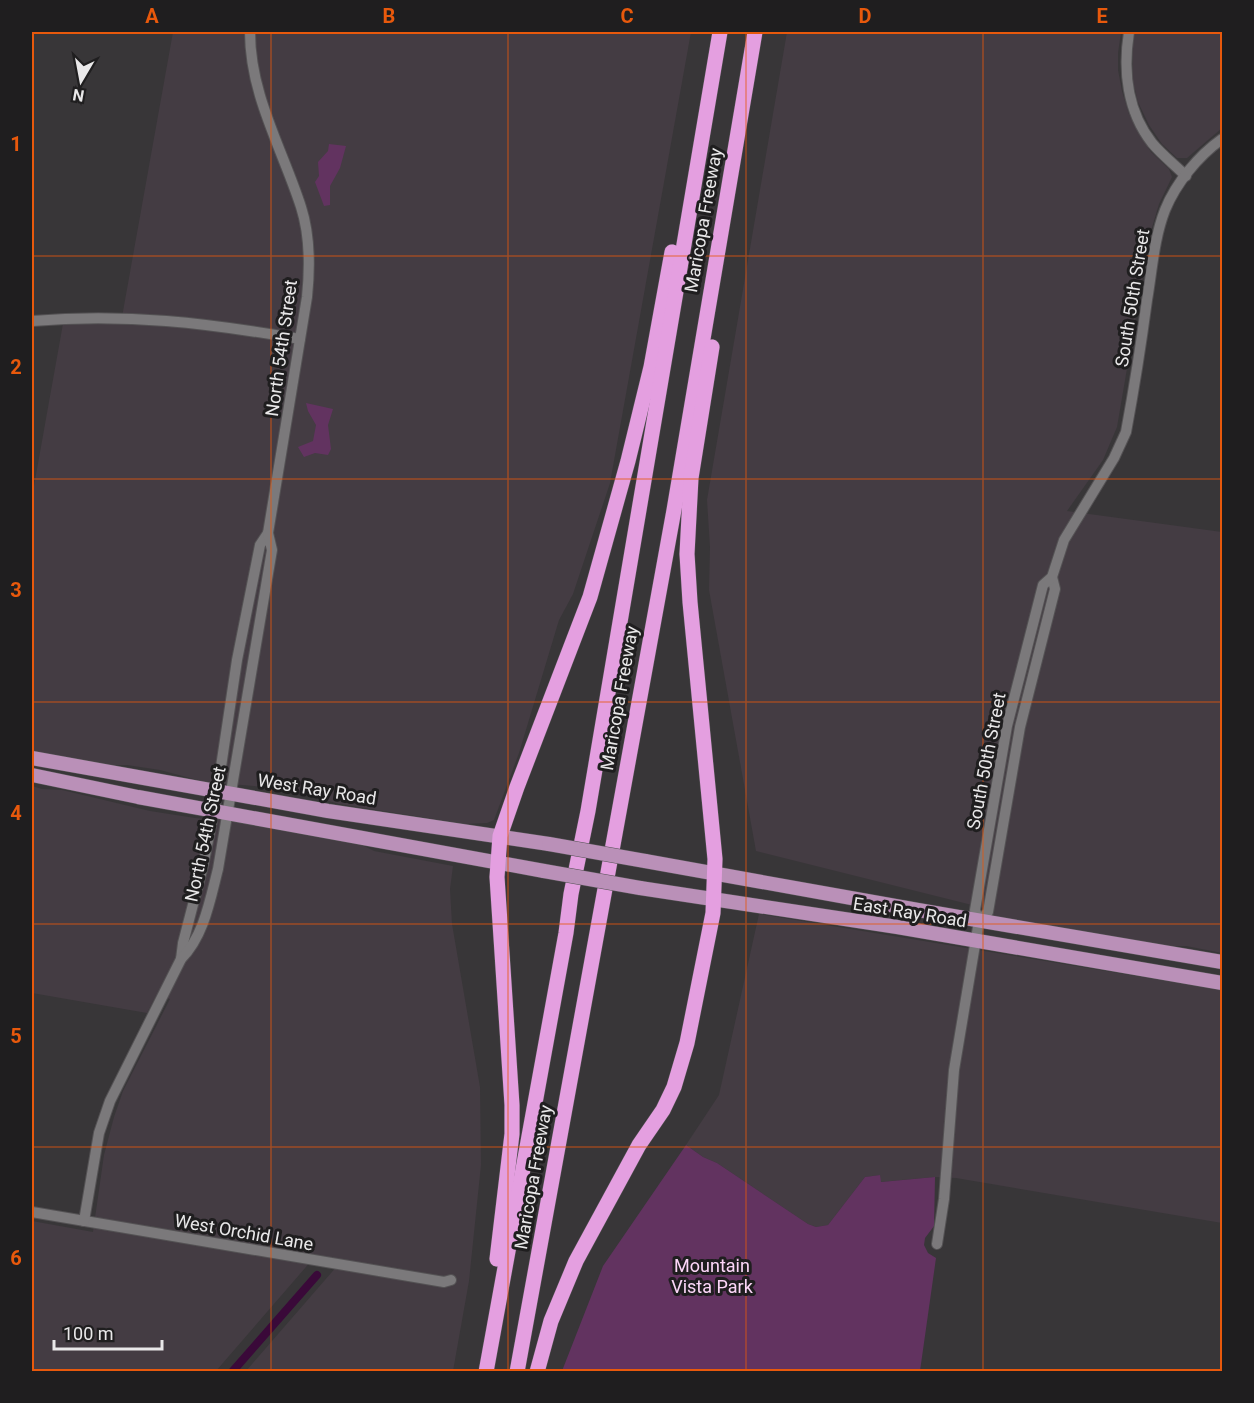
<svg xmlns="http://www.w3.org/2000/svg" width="1254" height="1403" font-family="Roboto,sans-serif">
  <rect width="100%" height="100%" fill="#383638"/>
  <g fill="#443c43">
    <path d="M173 32H691L610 483 573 594 559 620 519 753 494 820 487 823 465 824 339 804 312 796 254 786 205 782 160 770 127 765H104L32 751V497L64 318 122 317Z"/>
    <path d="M787 32H1121L1118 53V70L1122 91 1129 114 1141 137 1151 152 1169 169 1172 177 1159 204 1150 234 1117 427 1103 460 1067 511 1222 532V953L1186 946H1160L998 919 992 914V910L756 851 709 590 710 547 707 500Z"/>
    <path d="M1135 32H1222V128L1187 158H1177L1162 144 1149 125 1138 102 1133 82V46Z"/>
    <path d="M32 786 42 789 62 790 150 811 195 818 243 822 358 843 374 851 453 866 450 889 452 924 480 1087 481 1165 469 1281 453 1371H246L338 1265 312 1260 216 1371H32V1221L93 1232 104 1155 114 1117 123 1091 170 999 156 996 147 1013 32 993Z"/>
    <path d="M759 914 1222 990V1223L956 1178 935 1177 880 1182V1175L865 1177 828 1225 816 1227 808 1224 717 1163 703 1157 686 1145 719 1095Z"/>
  </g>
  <g fill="#623360">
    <path d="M329 144 346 146 340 168 330 186V205L324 206 315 182 319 176 318 162 328 151Z"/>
    <path d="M306 403 333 409 328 425 331 449 328 455 315 453 304 457 298 447 313 441 316 425 308 411Z"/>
    <path d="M686 1145 703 1157 717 1163 808 1224 816 1227 828 1225 865 1177 880 1175 881 1182 935 1177 934 1226 925 1238 924 1245 928 1253 936 1258 920 1371H562L603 1266Z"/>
  </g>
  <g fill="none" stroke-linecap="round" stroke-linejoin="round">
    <path stroke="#3a0939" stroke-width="8" d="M232 1372 317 1275"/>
    <defs>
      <g id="minor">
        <path d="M1129 32C1123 70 1127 111 1152 143 1162 155 1175 165 1186 176"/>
        <path d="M32 321C126 313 207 323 300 339"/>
        <path d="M979 921 988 912 1020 727 1055 589 1052 577"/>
        <path d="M181 959 183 943 203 866 216 800 237 660 260 545 268 533"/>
        <path d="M32 1212 444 1282 451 1280"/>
        <path d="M84 1221 99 1133 110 1101 181 959C204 936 210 900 218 869L272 550 268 533 307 297C310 268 310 235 301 207 282 148 250 95 250 32"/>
        <path d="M937 1244 944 1199 954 1070 979 921 975 910 1007 726 1043 585 1052 577 1064 540 1114 458 1126 432C1134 389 1141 345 1147 300 1152 271 1154 238 1165 210 1176 183 1198 156 1222 139"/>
      </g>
      <g id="major">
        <path d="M32 758 328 811 549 844"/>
        <path d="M32 775 138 797 544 871"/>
        <path d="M645 861 918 910 1222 962"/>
        <path d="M640 888 897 927 1222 983"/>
      </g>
      <g id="highway">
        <path d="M497 1259 512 1134V1105L497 877 500 836 517 787 590 597 628 461 651 367 672 252"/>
        <path d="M486 1372 566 933 571 894 588 811 720 32"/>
        <path d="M517 1372 674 510 755 32"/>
        <path d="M537 1372 551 1321 576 1261 639 1145 663 1110 674 1087 687 1043 713 913 715 859 690 602 687 554 691 478 712 347"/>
      </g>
    </defs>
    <use href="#minor" stroke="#545254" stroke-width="12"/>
    <use href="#major" stroke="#545254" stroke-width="15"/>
    <use href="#highway" stroke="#545254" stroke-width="16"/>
    <use href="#minor" stroke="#7b797b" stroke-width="10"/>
    <use href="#major" stroke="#ba90b8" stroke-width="14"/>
    <use href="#highway" stroke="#e49fe0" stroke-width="15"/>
    <defs>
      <g id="major-bridge">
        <path d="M549 844 645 861"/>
        <path d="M544 871 640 888"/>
      </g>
    </defs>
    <use href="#major-bridge" stroke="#545254" stroke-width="15" stroke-linecap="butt"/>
    <use href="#major-bridge" stroke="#ba90b8" stroke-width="14"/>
  </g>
  <path fill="none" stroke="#e8590c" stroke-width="1.5" stroke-opacity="0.55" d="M271 32V1372M508 32V1372M746 32V1372M983 32V1372M32 256H1222M32 479H1222M32 702H1222M32 924H1222M32 1147H1222"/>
  <g text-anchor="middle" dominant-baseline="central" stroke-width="6" stroke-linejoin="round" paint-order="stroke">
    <g font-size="18" fill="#e9e8e9" stroke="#1f1e1f">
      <text transform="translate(703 220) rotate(-80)">Maricopa Freeway</text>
      <text transform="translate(1132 298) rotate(-81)">South 50th Street</text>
      <text transform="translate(281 348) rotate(-82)">North 54th Street</text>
      <text transform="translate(619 698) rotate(-80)">Maricopa Freeway</text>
      <text transform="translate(986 761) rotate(-79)">South 50th Street</text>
      <text transform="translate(317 789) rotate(9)">West Ray Road</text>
      <text transform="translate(205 834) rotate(-78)">North 54th Street</text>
      <text transform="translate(910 912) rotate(9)">East Ray Road</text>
      <text transform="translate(533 1177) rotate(-80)">Maricopa Freeway</text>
      <text transform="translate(244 1232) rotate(10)">West Orchid Lane</text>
    </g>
    <g font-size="18" fill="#fcd6f8" stroke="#1f1e1f">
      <text x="712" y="1265">Mountain<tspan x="712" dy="21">Vista Park</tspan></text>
    </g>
  </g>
  <rect width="1254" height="1403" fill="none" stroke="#1f1e1f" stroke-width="66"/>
  <g transform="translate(81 81) rotate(190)" stroke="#1f1e1f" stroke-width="4.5" paint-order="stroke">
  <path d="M0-4.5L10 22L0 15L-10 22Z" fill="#e9e8e9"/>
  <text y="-9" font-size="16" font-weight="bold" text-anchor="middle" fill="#e9e8e9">N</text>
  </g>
  <path d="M54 1340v9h108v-9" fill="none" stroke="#e9e8e9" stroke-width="3"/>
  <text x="63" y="1340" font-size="18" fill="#e9e8e9" stroke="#1f1e1f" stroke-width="4.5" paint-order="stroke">100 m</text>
  <rect x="33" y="33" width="1188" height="1337" fill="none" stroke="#e8590c" stroke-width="2"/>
  <g font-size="20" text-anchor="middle" font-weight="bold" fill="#e8590c">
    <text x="152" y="23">A</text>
    <text x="389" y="23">B</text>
    <text x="627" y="23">C</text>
    <text x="865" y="23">D</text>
    <text x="1102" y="23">E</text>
    <text x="16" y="151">1</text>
    <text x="16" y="374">2</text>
    <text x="16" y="597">3</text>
    <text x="16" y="820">4</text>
    <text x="16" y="1043">5</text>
    <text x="16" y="1265">6</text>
  </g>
</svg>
